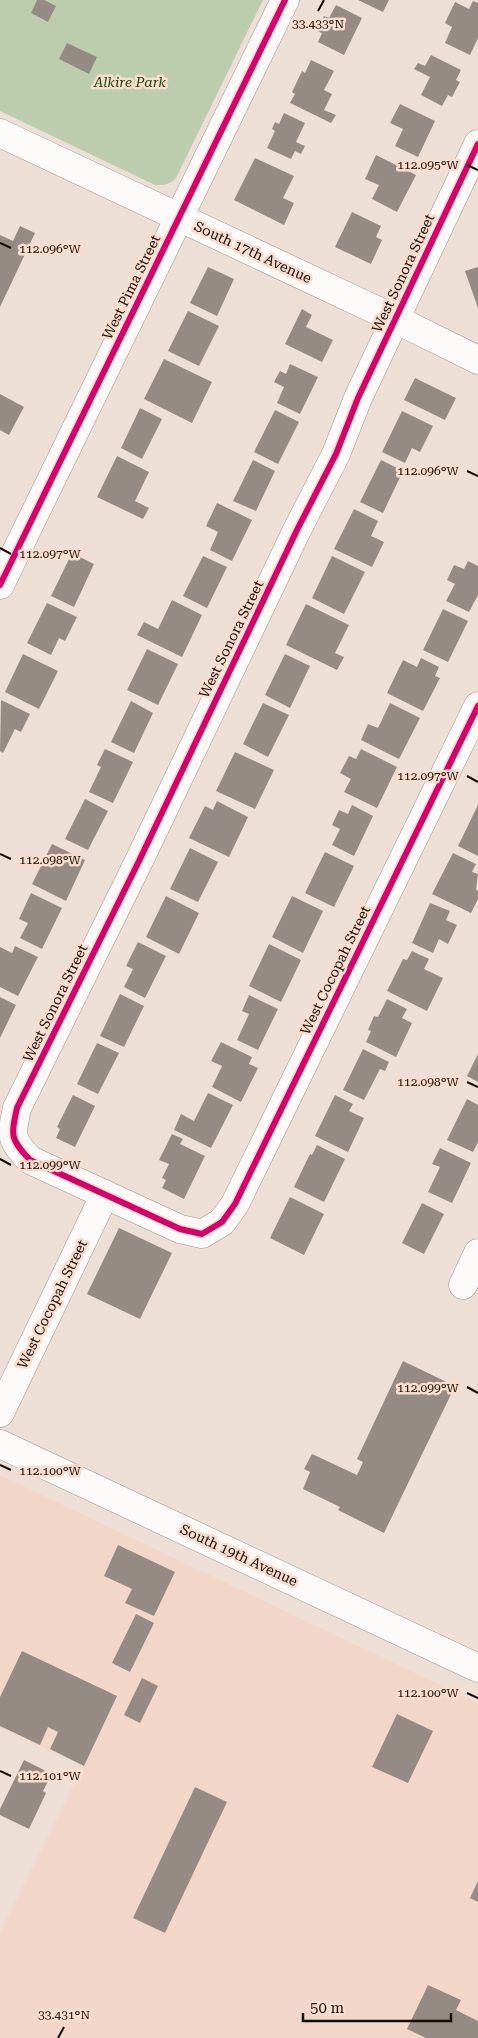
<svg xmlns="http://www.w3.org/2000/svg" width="478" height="2038" font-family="'Roboto Serif',serif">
  <rect width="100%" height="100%" fill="#eedfd6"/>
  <path fill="#f2d7c9" d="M0 1475 478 1703V2038H0V1932L83 1766 0 1728Z"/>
  <path fill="#bccdae" d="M0 0H263L176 178C170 185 164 185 155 185L0 111Z"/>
  <g fill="#968b84">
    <path d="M37 0H44L56 6 48 22 31 13Z"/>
    <path d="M358 0H389L383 12Z"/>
    <path d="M473 1 478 3V38L470 55 445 43 452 27 445 23 455 2 469 9Z"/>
    <path d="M336 5 362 18 344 55 318 42 322 33 317 31 324 16 329 18Z"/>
    <path d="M67 43 97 57 89 74 59 59Z"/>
    <path d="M431 55 461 70 456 80 460 82 452 97 448 95 442 106 421 95 430 77 414 69 418 63 425 66Z"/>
    <path d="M311 60 334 71 324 90 332 94 324 110 336 115 331 123 290 103 295 94 292 92 302 71 305 73Z"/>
    <path d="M400 104 435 121 418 157 395 146 403 129 390 123Z"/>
    <path d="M284 113 305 123 296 142 305 146 301 154 295 151 291 159 267 148 275 131 272 129 275 122 279 124Z"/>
    <path d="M376 155 416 175 397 212 372 199 379 185 365 179Z"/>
    <path d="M255 158 294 176 283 198 294 203 284 225 234 200Z"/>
    <path d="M352 212 381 226 376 237 382 240 371 264 335 247Z"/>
    <path d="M20 226 35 233 0 307V235L13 241Z"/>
    <path d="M208 267 234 279 217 316 190 303Z"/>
    <path d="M478 267V308L465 271Z"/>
    <path d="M302 309 312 315 306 327 333 340 322 362 285 344Z"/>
    <path d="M188 311 219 326 199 366 168 351Z"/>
    <path d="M164 359 212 382 192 423 144 399Z"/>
    <path d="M290 364 318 377 300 414 277 403 284 387 274 382 280 371 286 374Z"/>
    <path d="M415 378 456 398 445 420 404 400Z"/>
    <path d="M0 394 24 407 9 435 0 430Z"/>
    <path d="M140 408 162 419 142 459 121 448Z"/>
    <path d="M275 410 299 422 278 464 254 452Z"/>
    <path d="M402 411 433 426 420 452 412 448 405 463 382 452Z"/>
    <path d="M117 456 149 472 135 501 149 508 143 519 97 497Z"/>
    <path d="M253 460 275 471 256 511 233 501Z"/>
    <path d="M381 460 403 471 383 513 360 502Z"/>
    <path d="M217 503 252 520 232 561 210 550 218 532 206 526Z"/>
    <path d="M354 509 378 521 371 536 384 542 372 567 334 549Z"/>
    <path d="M72 553 94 564 74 607 51 596Z"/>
    <path d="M203 556 227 567 207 608 183 596Z"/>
    <path d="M332 556 365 572 344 614 312 598Z"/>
    <path d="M468 561 478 566V595L469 612 446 601 455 584 447 580 454 565 464 569Z"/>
    <path d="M172 600 202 615 182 657 137 635 144 622 158 629Z"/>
    <path d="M47 603 77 617 65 641 59 638 51 655 27 643Z"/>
    <path d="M306 604 349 625 335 653 344 657 337 670 286 645Z"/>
    <path d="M443 609 468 621 448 662 423 650Z"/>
    <path d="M147 649 178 664 158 705 127 690Z"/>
    <path d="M23 654 58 671 39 709 5 692Z"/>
    <path d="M285 654 310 666 290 708 265 695Z"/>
    <path d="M421 658 439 667 435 676 440 678 423 711 387 693 403 660 417 667Z"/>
    <path d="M1 700 30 714 21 732 15 729 3 753 0 751Z"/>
    <path d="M131 701 153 713 134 753 111 742Z"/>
    <path d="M263 703 289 715 268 757 243 744Z"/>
    <path d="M390 703 420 718 399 759 361 740 368 724 378 728Z"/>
    <path d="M105 749 133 762 113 803 89 792 101 767 97 765Z"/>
    <path d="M361 749 397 767 377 808 344 792 351 779 340 773 349 756 356 759Z"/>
    <path d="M235 752 274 770 255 809 216 791Z"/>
    <path d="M85 799 108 811 88 850 65 839Z"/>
    <path d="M217 801 248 817 229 857 189 838 205 806 213 810Z"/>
    <path d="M352 805 373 816 354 856 332 845 340 829 332 825 339 810 348 814Z"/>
    <path d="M478 805V856L458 846Z"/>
    <path d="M52 844 85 860 66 901 32 884Z"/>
    <path d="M190 848 218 862 198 902 170 889Z"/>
    <path d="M325 852 354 866 334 907 305 893Z"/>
    <path d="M453 853 476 864 472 872 478 874 476 890 478 891V899L471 913 432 894Z"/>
    <path d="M31 893 62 908 42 949 20 938 28 923 19 919Z"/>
    <path d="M166 896 199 913 179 954 146 937Z"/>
    <path d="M292 896 323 911 303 953 272 937Z"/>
    <path d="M430 903 450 911 446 920 457 925 448 944 439 939 433 953 412 943Z"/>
    <path d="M138 942 166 956 145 998 124 987 133 969 126 966Z"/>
    <path d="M269 944 301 960 281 1002 249 986Z"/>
    <path d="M15 946 38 957 18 996 0 987V947L12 953Z"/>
    <path d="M412 951 429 959 424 969 443 978 427 1011 387 991 403 959 407 960Z"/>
    <path d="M120 994 144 1006 124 1047 100 1036Z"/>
    <path d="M249 995 278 1009 258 1050 237 1040 249 1014 242 1011Z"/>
    <path d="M0 997 16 1005 0 1038Z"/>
    <path d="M387 999 407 1009 402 1018 412 1023 396 1057 366 1042 371 1031 368 1030 374 1016 378 1017Z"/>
    <path d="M221 1042 252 1057 249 1064 258 1068 241 1102 212 1087 222 1066 211 1061Z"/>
    <path d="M97 1043 119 1053 98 1094 77 1084Z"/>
    <path d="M363 1049 389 1062 385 1071 380 1069 364 1100 343 1090Z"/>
    <path d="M478 1054V1082L467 1076Z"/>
    <path d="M208 1093 233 1105 211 1148 174 1130 181 1114 194 1121Z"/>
    <path d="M73 1095 95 1106 75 1147 56 1138 60 1129 57 1127Z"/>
    <path d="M335 1095 353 1104 349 1111 364 1118 348 1152 315 1136Z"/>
    <path d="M467 1099 478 1105V1142L473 1152 447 1140Z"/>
    <path d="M172 1134 183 1139 180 1144 205 1156 184 1199 162 1188 166 1180 162 1178 169 1164 159 1160Z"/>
    <path d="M317 1145 345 1159 324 1202 294 1187 310 1154 312 1155Z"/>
    <path d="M440 1148 471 1163 452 1203 428 1192 440 1167 432 1164Z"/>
    <path d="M290 1197 324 1214 304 1255 270 1238Z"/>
    <path d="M422 1203 444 1214 424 1254 402 1243Z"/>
    <path d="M119 1228 172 1253 140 1319 87 1294Z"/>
    <path d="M403 1361 455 1386 384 1533 338 1510 340 1507 303 1489 310 1472 304 1469 312 1454 357 1475 363 1462 357 1459Z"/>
    <path d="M118 1545 175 1572 154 1616 125 1603 132 1589 104 1576Z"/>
    <path d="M136 1614 154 1623 130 1672 112 1663Z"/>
    <path d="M22 1651 117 1696 84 1766 50 1749 58 1732 48 1727 40 1745 0 1726V1697Z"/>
    <path d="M142 1678 158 1686 140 1723 124 1715Z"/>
    <path d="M397 1714 433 1731 408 1783 372 1767Z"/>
    <path d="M24 1760 52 1774 43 1791 46 1793 29 1829 0 1815V1809Z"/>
    <path d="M195 1787 227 1802 165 1933 133 1918Z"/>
    <path d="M478 1881V1902L470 1898Z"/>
    <path d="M428 1985 461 2000 456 2010 478 2021V2038H426L407 2029Z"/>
  </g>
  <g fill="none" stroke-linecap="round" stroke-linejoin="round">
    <defs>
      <g id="minor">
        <path d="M0 133 395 319 478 360"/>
        <path d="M478 144 358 398 336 454 297 530 139 861 17 1108C11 1136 10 1139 30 1160L180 1229 202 1234 222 1222 235 1204 478 706"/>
        <path d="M0 585 285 0"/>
        <path d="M463 1285 478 1253"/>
        <path d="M0 1413 105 1194"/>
      </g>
      <path id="major" d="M0 1444 478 1668"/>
    </defs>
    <use href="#minor" stroke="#a0958e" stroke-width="29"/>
    <use href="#major" stroke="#a0958e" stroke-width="29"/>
    <use href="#minor" stroke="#fcfaf9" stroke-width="28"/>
    <use href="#major" stroke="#fcfaf9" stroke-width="28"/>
    <defs>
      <g id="cycleway">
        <path d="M478 144 358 398 336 454 297 530 139 861 17 1108C11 1136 10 1139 30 1160L180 1229 202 1234 222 1222 235 1204 478 706"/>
        <path d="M0 585 285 0"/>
      </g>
    </defs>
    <use href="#cycleway" stroke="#f8dccc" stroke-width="9"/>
    <use href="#cycleway" stroke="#d6006c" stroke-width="6"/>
  </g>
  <path fill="none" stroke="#150c07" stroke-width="2" d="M318 11 324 0M467 165 478 170M0 243 11 248M467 471 478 476M0 548 11 554M467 776 478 782M0 854 11 859M467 1082 478 1087M0 1159 11 1165M467 1387 478 1393M0 1465 11 1470M467 1693 478 1698M0 1771 11 1776M58 2038 64 2027"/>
  <g text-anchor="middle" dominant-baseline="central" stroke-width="5" stroke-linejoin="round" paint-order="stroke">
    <g font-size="14" font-style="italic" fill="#15480c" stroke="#f8dccc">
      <text x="130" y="82">Alkire Park</text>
    </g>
    <g font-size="14" fill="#150c07" stroke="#f8dccc">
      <text transform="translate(253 252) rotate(25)">South 17th Avenue</text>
      <text transform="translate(403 273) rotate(-65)">West Sonora Street</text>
      <text transform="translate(131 287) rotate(-64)">West Pima Street</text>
      <text transform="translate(231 639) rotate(-64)">West Sonora Street</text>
      <text transform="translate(335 970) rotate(-64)">West Cocopah Street</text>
      <text transform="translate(55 1003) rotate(-64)">West Sonora Street</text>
      <text transform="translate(52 1304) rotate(-64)">West Cocopah Street</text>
      <text transform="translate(239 1555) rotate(25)">South 19th Avenue</text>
    </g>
  </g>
  <g font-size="12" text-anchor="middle" fill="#150c07" stroke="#f8dccc" stroke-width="5" stroke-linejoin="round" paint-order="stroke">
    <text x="318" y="28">33.433°N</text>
    <text x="428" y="169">112.095°W</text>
    <text x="50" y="253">112.096°W</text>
    <text x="428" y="475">112.096°W</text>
    <text x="50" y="558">112.097°W</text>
    <text x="428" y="780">112.097°W</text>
    <text x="50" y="864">112.098°W</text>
    <text x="428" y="1086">112.098°W</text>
    <text x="50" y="1169">112.099°W</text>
    <text x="428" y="1392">112.099°W</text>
    <text x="50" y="1475">112.100°W</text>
    <text x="428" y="1697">112.100°W</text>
    <text x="50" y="1780">112.101°W</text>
    <text x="64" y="2019">33.431°N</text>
  </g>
  <path d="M303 2013v8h148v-8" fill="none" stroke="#150c07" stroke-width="2.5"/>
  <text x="310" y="2013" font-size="15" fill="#150c07" stroke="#f8dccc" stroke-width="4" paint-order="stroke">50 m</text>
</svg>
